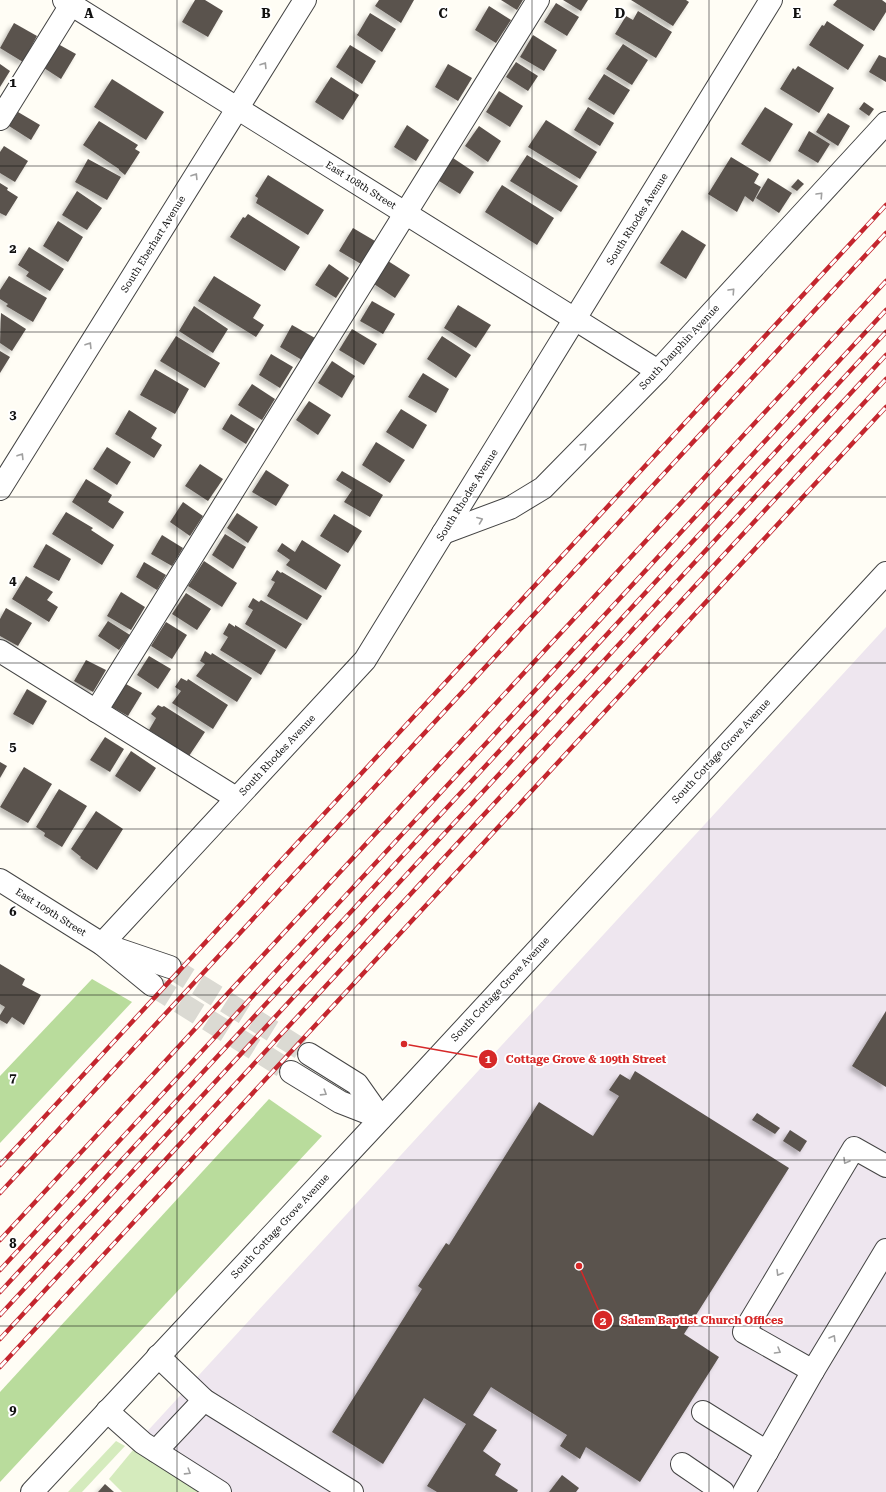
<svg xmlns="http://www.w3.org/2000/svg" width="886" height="1492" font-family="'Roboto Serif',serif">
  <defs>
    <filter id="shadow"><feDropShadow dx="-3.5" dy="3.5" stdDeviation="2" flood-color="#0004"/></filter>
  </defs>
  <rect width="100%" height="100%" fill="#fffdf5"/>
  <path fill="#eee6ef" d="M886 627V1492H200L131 1449Z"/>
  <g fill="#d5ebbd">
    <path d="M116 1441 125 1446 82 1492H68Z"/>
    <path d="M133 1450 200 1492H122L109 1479Z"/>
  </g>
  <g fill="#b9dc9c">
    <path d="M92 979 132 1002 0 1143V1076Z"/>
    <path d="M269 1099 322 1136 0 1482V1392Z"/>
  </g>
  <g fill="#5a524d" filter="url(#shadow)">
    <path d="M195 0H205L223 11 208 37 182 22Z"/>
    <path d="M379 0H414L401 23 375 6Z"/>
    <path d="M501 0H523L517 10Z"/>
    <path d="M563 0H588L581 11Z"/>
    <path d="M631 0H686L689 2 673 26Z"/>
    <path d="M837 0H882L886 3V12L874 31 833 5Z"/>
    <path d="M556 3 579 17 567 36 544 22Z"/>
    <path d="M489 6 511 20 496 43 475 30Z"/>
    <path d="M638 11 672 32 656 58 615 34 626 16 633 20Z"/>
    <path d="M370 13 396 29 382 52 357 35Z"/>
    <path d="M827 21 864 45 848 70 809 45 822 25 824 26Z"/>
    <path d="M14 23 37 36 23 62 0 48Z"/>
    <path d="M533 35 557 50 544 71 520 57Z"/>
    <path d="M58 44 76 54 61 79 44 68Z"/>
    <path d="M623 44 648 60 632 85 606 69Z"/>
    <path d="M350 45 376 61 362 84 336 67Z"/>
    <path d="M879 55 886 58V82L869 72Z"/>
    <path d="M516 62 538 76 528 91 506 77Z"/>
    <path d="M0 64 10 71 0 87Z"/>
    <path d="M448 64 472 78 458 101 435 87Z"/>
    <path d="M798 66 834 88 819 113 780 89 793 68 795 70Z"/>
    <path d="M604 74 630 90 614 115 588 99Z"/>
    <path d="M331 77 359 95 343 120 315 102Z"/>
    <path d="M112 79 164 112 146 140 94 107Z"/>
    <path d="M499 91 523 106 510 127 486 112Z"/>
    <path d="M864 102 874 109 869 116 859 109Z"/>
    <path d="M588 107 614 123 600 146 574 130Z"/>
    <path d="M765 107 793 124 770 162 741 144Z"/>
    <path d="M18 112 40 125 31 140 9 126Z"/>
    <path d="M828 113 850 126 838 146 816 132Z"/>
    <path d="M546 120 597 152 580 179 528 147Z"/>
    <path d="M99 121 138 145 135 149 140 152 125 175 119 170V169L83 145Z"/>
    <path d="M407 125 429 140 416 161 394 147Z"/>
    <path d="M479 126 501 141 488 162 465 146Z"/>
    <path d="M809 131 830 144 818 163 798 151Z"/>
    <path d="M4 146 28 161 15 182 0 173V152Z"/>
    <path d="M527 155 578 186 561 212 510 181Z"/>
    <path d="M731 157 759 174 754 183 761 187 753 202 745 196 737 212 708 194Z"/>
    <path d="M453 158 474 172 460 194 439 181Z"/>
    <path d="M88 159 121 177 107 200 75 182Z"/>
    <path d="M268 175 324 210 308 235 256 203 258 198 255 196Z"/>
    <path d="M768 178 792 193 779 213 756 198Z"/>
    <path d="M798 179 804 184 797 191 791 187Z"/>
    <path d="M0 183 8 188 7 190 18 197 6 216 0 213Z"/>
    <path d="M502 185 554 218 537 245 485 212Z"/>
    <path d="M77 191 102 208 87 230 62 215Z"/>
    <path d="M248 214 300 247 285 271 230 237 243 217 245 218Z"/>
    <path d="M58 221 83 237 68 262 43 246Z"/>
    <path d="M353 228 375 241 361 264 339 251Z"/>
    <path d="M682 230 706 245 686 279 660 263Z"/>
    <path d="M29 247 64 269 50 291 26 276 29 272 18 265Z"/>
    <path d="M388 261 410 275 395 298 374 284Z"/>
    <path d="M329 264 349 278 336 298 315 285Z"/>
    <path d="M9 276 47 298 33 322 6 306 8 304 0 299V290Z"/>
    <path d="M214 276 261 305 253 318 264 325 256 337 198 301Z"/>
    <path d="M372 301 395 314 383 334 360 321Z"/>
    <path d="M458 305 491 325 476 348 444 328Z"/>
    <path d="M194 306 228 329 213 353 179 331Z"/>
    <path d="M1 313 26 329 12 351 0 343Z"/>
    <path d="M292 325 315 338 302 360 280 347Z"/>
    <path d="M352 329 377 344 364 365 339 350Z"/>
    <path d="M176 336 220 363 205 388 160 361Z"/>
    <path d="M442 336 471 355 456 378 427 359Z"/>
    <path d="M0 351 10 357 0 373Z"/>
    <path d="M271 354 293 367 280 388 259 375Z"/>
    <path d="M332 361 355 376 342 398 318 383Z"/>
    <path d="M155 369 189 389 175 414 140 395Z"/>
    <path d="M423 373 449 389 436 413 408 397Z"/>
    <path d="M252 384 275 399 262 420 238 405Z"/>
    <path d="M309 401 331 415 318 435 296 420Z"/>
    <path d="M401 409 427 425 413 449 386 432Z"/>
    <path d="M129 410 157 428 151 438 162 445 154 458 115 434Z"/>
    <path d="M231 414 255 429 246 444 222 429Z"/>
    <path d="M376 442 405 460 390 483 362 465Z"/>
    <path d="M107 447 131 462 117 485 93 469Z"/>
    <path d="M200 464 223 479 208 501 185 486Z"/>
    <path d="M266 470 289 485 276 506 252 492Z"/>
    <path d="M342 471 383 495 370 517 344 502 352 490 336 480Z"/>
    <path d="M86 479 112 495 108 502 124 512 113 529 72 502Z"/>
    <path d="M183 502 203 516 190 536 170 522Z"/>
    <path d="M66 512 93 528 91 530 114 545 102 565 52 534Z"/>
    <path d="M237 513 258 527 248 543 227 528Z"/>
    <path d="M334 514 362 531 348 553 320 536Z"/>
    <path d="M225 534 246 547 233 569 212 555Z"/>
    <path d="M162 535 183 548 172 566 151 554Z"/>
    <path d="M302 540 341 565 326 590 286 565 290 560 277 551 282 543 295 552Z"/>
    <path d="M46 544 71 559 59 581 33 567Z"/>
    <path d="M204 561 237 583 222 607 188 586Z"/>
    <path d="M144 562 166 575 157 590 136 577Z"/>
    <path d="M277 570 281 573 282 572 322 596 307 620 267 596 275 582 271 580Z"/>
    <path d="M26 576 53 592 47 600 58 607 49 622 12 599Z"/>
    <path d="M121 592 145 607 131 630 107 616Z"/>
    <path d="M186 593 211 609 197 630 172 614Z"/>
    <path d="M253 598 259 602 261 600 302 624 286 649 245 624 253 610 248 607Z"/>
    <path d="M6 608 32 623 18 646 0 636V619Z"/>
    <path d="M108 621 130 635 119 650 98 636Z"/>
    <path d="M166 622 187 635 172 659 151 646Z"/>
    <path d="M229 623 235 627V625L276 650 261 675 220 650 228 637 223 634Z"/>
    <path d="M205 651 211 655 212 653 252 678 237 702 196 676 205 664 200 661Z"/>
    <path d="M149 656 171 669 158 689 137 675Z"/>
    <path d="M86 660 106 670 93 692 74 681Z"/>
    <path d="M181 678 187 681 188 679 228 705 213 729 172 703 181 691 175 687Z"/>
    <path d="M126 684 142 693 128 716 112 707Z"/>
    <path d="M27 689 47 701 33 725 13 714Z"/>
    <path d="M158 705 162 707 164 706 205 732 189 756 149 730 156 718 151 714Z"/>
    <path d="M105 737 124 749 110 772 90 760Z"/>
    <path d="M131 751 156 768 140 792 115 776Z"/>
    <path d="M0 762 7 766 0 778Z"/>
    <path d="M24 767 52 784 28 823 0 807Z"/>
    <path d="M59 789 87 806 62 847 44 836 45 833 36 827Z"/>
    <path d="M96 811 123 829 97 870 80 858 81 857 71 849Z"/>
    <path d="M0 964 25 979 22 985 41 995 24 1025 12 1017 7 1024 0 1020V1015L5 1007 0 1004Z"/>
    <path d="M886 1011V1087L852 1066Z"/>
    <path d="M635 1071 789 1168 684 1334 719 1357 640 1482 586 1447 580 1459 560 1446 567 1435 491 1387 473 1415 497 1430 483 1451 501 1464 495 1475 518 1490 517 1492H437L427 1486 466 1424 424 1398 383 1464 332 1432 422 1289 418 1286 446 1243 449 1245 539 1102 593 1136 619 1096 609 1090 620 1074 630 1080Z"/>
    <path d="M757 1113 780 1128 775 1134 752 1120Z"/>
    <path d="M790 1130 807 1141 800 1152 783 1141Z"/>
    <path d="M562 1475 579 1488 576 1492H549Z"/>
    <path d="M105 1484 114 1492H98Z"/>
  </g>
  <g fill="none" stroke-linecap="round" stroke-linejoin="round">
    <g stroke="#dbdad3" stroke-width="22" stroke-dasharray="22 11" stroke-linecap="butt">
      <path d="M170 967 309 1054"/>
      <path d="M152 985 291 1072"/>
    </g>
    <defs>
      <g id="minor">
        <path d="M64 0 658 371"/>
        <path d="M0 119 74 0"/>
        <path d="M0 489 305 0"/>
        <path d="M443 533 510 508 543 488 658 371 886 123"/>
        <path d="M0 651 236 798"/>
        <path d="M96 711 538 0"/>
        <path d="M0 880 102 944 152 985"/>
        <path d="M102 944 365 660 771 0"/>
        <path d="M114 948 170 967"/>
        <path d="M309 1054 357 1084 381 1118"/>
        <path d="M291 1072 340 1102 381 1118"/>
        <path d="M158 1356 204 1400 352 1492"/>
        <path d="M813 1371 744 1332 854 1148 886 1166"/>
        <path d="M107 1411 143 1443 220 1492"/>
        <path d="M703 1412 767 1452"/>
        <path d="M156 1451 204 1400"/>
        <path d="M682 1464 723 1492"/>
        <path d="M32 1492 404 1094 886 573"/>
        <path d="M744 1492 813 1371 886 1250"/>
      </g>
    </defs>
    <use href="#minor" stroke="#444" stroke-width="24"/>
    <use href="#minor" stroke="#fff" stroke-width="22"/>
    <defs>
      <g id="rail">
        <path d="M0 1165 886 205"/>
        <path d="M0 1193 886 233"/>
        <path d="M0 1240 886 281"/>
        <path d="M0 1270 886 310"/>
        <path d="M0 1292 886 332"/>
        <path d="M0 1315 886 355"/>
        <path d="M0 1339 886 379"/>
        <path d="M0 1367 886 407"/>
      </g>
    </defs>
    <use href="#rail" stroke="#c4262e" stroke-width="4.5"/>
    <use href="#rail" stroke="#fff" stroke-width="3" stroke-dasharray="9" stroke-linecap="butt"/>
  </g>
  <defs><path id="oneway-chevron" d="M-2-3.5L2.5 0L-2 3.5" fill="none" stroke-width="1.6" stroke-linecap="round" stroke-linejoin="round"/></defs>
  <g stroke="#a0a0a0">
    <use href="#oneway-chevron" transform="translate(264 65) rotate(-58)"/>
    <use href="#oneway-chevron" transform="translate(195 176) rotate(-58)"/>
    <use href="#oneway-chevron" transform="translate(820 195) rotate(-47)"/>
    <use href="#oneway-chevron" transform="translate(732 291) rotate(-47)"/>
    <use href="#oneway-chevron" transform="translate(89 345) rotate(-58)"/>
    <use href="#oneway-chevron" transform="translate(584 446) rotate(-45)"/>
    <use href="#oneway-chevron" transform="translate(21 456) rotate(-58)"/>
    <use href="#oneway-chevron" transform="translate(480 520) rotate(-21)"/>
    <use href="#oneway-chevron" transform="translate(324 1093) rotate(32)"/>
    <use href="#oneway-chevron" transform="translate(846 1161) rotate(121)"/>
    <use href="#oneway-chevron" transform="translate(779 1273) rotate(121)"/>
    <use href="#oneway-chevron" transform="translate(833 1338) rotate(-59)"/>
    <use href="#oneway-chevron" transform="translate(778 1351) rotate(30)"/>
    <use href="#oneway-chevron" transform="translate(188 1472) rotate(32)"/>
  </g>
  <path fill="none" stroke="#111" stroke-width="1" stroke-opacity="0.55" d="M177 0V1492M354 0V1492M532 0V1492M709 0V1492M0 166H886M0 332H886M0 497H886M0 663H886M0 829H886M0 995H886M0 1160H886M0 1326H886"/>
  <g text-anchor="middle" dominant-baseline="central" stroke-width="4" stroke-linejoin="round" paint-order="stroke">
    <g font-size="10" fill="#111" stroke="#fff">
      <text transform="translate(361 185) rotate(32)">East 108th Street</text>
      <text transform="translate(637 219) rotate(-58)">South Rhodes Avenue</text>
      <text transform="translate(153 244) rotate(-58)">South Eberhart Avenue</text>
      <text transform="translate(679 347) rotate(-47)">South Dauphin Avenue</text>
      <text transform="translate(467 495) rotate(-58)">South Rhodes Avenue</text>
      <text transform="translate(721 751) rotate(-47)">South Cottage Grove Avenue</text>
      <text transform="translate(277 755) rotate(-47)">South Rhodes Avenue</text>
      <text transform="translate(51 912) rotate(32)">East 109th Street</text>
      <text transform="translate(500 989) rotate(-47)">South Cottage Grove Avenue</text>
      <text transform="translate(280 1226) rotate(-47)">South Cottage Grove Avenue</text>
    </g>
  </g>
  <g font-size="13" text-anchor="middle" font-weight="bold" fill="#111" stroke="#fff" stroke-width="4" stroke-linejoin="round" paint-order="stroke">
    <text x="89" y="18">A</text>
    <text x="266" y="18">B</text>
    <text x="443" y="18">C</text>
    <text x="620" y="18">D</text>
    <text x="797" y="18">E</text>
    <text x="13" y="87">1</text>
    <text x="13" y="253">2</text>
    <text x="13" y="419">3</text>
    <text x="13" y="585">4</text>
    <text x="13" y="751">5</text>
    <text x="13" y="916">6</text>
    <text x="13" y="1082">7</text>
    <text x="13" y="1248">8</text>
    <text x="13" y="1414">9</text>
  </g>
  <path fill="none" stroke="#d62828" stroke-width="1.5" d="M404 1044L488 1059M579 1266L603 1320"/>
  <g fill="#d62828" stroke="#fff" stroke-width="1.5">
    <circle cx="404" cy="1044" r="4"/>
    <circle cx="579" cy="1266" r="4"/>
    <circle cx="488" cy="1059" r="10"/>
    <circle cx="603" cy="1320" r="10"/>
  </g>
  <g font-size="12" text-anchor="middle" font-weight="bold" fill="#fff">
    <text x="488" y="1063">1</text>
    <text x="603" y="1325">2</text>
  </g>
  <g font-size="11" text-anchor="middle" font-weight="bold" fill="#d62828" stroke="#fff" stroke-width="4" stroke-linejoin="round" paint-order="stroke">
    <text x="586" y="1063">Cottage Grove &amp; 109th Street</text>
    <text x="702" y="1324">Salem Baptist Church Offices</text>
  </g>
</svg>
